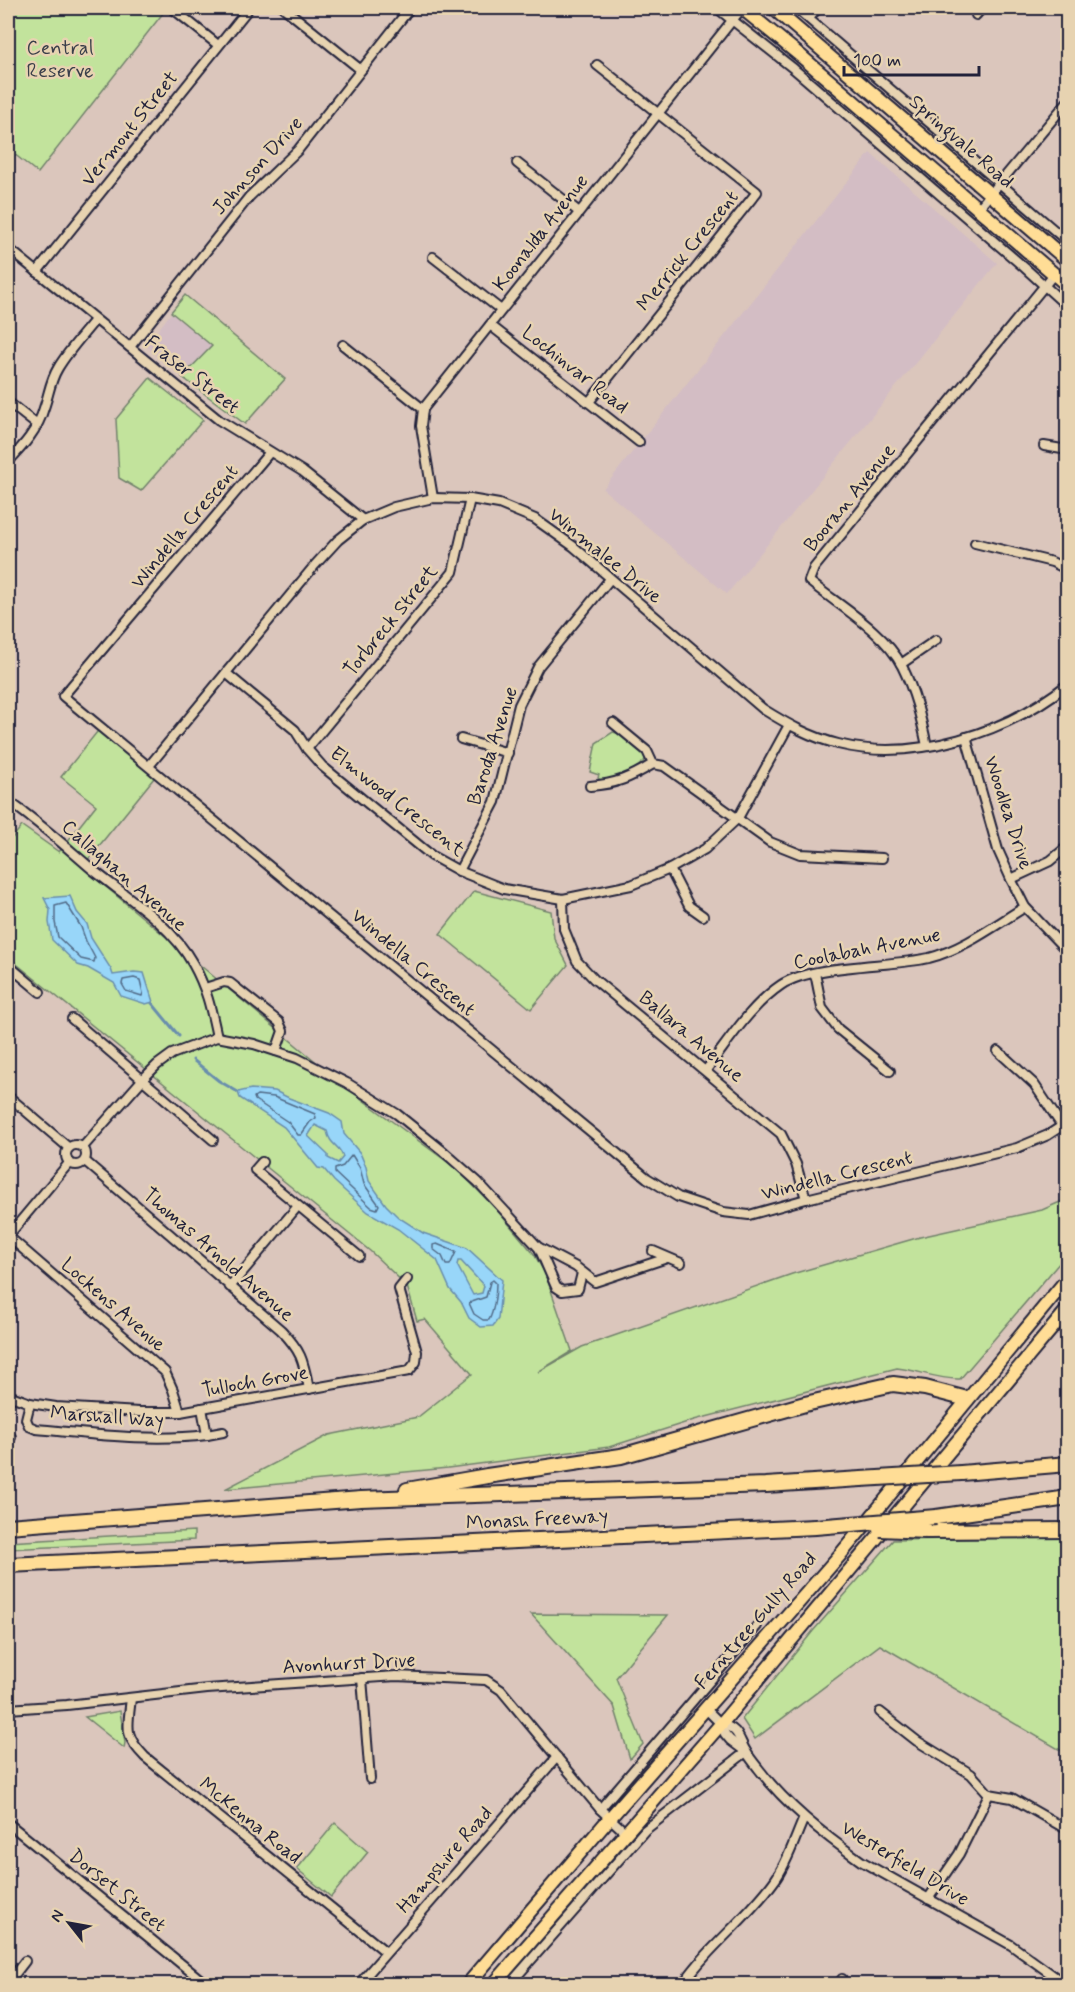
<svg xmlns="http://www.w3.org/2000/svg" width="1075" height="1992" font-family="Mynerve,sans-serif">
  <rect width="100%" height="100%" fill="#dbc6bc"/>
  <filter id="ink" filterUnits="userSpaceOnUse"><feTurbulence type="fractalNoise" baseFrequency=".0167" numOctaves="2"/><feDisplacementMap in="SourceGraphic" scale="12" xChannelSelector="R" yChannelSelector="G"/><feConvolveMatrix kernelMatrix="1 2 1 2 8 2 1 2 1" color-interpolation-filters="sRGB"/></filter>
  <g filter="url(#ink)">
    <g fill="#d3bdc4">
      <path d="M870 153 997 263 727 594 603 489Z"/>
      <path d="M171 313 212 346 182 376 146 346Z"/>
    </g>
    <g fill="#c2e39c" stroke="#72826c" stroke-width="1.5">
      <path d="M8 8H167L38 173 8 149Z"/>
      <path d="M185 295 285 379 245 424 182 377 212 346 171 312Z"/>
      <path d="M150 378 203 420 141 491 119 478 116 419Z"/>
      <path d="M101 727 158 773 82 867 356 1095 457 1169 496 1209 534 1254 545 1273 572 1351 538 1372 582 1347 792 1274 920 1237 1042 1210 1067 1199V1254L960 1379C939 1380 918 1370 897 1368L694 1420 609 1447 448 1468 225 1489 329 1435 418 1417 472 1374 425 1319 417 1321 407 1286 370 1251 8 957V843L22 826 59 852 96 805 61 777Z"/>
      <path d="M613 732C624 734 642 748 646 759 635 772 618 776 602 781L598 778 599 775 590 772 596 743Z"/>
      <path d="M474 891 551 911 554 938 568 965 531 1009 440 934Z"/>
      <path d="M194 1531V1540L8 1549V1542Z"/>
      <path d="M1067 1537V1754L880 1645 755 1739 742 1719 813 1631 893 1540Z"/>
      <path d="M531 1614 668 1615 616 1678 643 1744 630 1759 614 1706Z"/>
      <path d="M120 1711 125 1743 124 1748 85 1717Z"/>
      <path d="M335 1823 368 1852 331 1897 297 1869Z"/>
    </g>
    <g fill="#98d6f9" stroke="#698ead" stroke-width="1.5" fill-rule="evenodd">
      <path d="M70 896 77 912 87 924 91 938 111 969 113 975 134 972 144 973 153 1002 146 1004 121 996 114 983 88 968 78 965 52 940 49 922 50 910 44 898Z"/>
      <path d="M251 1089 275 1091 289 1098 329 1113 342 1122 344 1134 360 1153 366 1167 369 1181 386 1205 398 1217 423 1233 467 1248 502 1280 498 1319 493 1326 481 1327 469 1318 461 1302 450 1289 437 1260 398 1229 368 1212 334 1181 324 1169 318 1168 284 1127 240 1098 238 1092ZM315 1125 327 1131C330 1146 339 1144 343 1157L338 1163 328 1158V1155L308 1136ZM458 1261H461L484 1286 482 1293 473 1295 457 1265Z"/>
    </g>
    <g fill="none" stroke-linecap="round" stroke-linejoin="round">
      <g stroke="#516a87" stroke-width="1.5">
        <path d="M66 903 81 927 86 941 95 958 94 962 81 959 58 937 55 922V906Z"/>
        <path d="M134 978 140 980 143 993 142 996 126 991 122 984 123 980Z"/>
        <path d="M257 1095 274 1097 315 1114 316 1118 310 1122 301 1135H298L288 1122 255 1100 254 1097Z"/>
        <path d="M352 1155 360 1168 364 1184 379 1205 377 1209 371 1207 335 1173V1169L343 1166Z"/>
        <path d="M437 1244 456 1252 450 1265H446L442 1256 433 1249V1245Z"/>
        <path d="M493 1280 496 1283C496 1294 494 1311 489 1320H483L474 1314 469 1303 486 1297 490 1282Z"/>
      </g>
      <g stroke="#698ead" stroke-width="3">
        <path d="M152 1003 179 1036"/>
        <path d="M193 1060 219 1081 238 1092"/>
      </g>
      <defs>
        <g id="minor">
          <path d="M172 8 218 45"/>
          <path d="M284 8 361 70"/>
          <path d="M717 8 794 69 1025 268 1068 307"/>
          <path d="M796 8 1068 242"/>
          <path d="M976 15 982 8"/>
          <path d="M809 18 818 8"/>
          <path d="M517 163 579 212"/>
          <path d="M978 209 1068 101"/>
          <path d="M8 248 219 420 302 471 363 520"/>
          <path d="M433 257 501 310"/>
          <path d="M37 272 249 8"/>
          <path d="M490 325 639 442"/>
          <path d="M343 345 423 409"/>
          <path d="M130 347 249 197 298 150 410 8"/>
          <path d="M8 402 37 425"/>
          <path d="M589 402 757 192 597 65"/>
          <path d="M1044 446 1068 450"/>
          <path d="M270 452 63 696 647 1178 678 1197 723 1212 749 1215 806 1199 1017 1148 1048 1135 1068 1122"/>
          <path d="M8 462C23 446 38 430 44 408 49 394 50 381 58 368 68 351 83 335 95 320"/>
          <path d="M433 498 421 426 423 409 742 8"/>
          <path d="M975 543 1052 562 1068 570"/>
          <path d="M901 664 936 640"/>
          <path d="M226 673 295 730 307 749 322 766 432 856 459 871 504 889 563 899 631 885 670 869 705 849 738 818 789 725"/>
          <path d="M613 723 647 751 653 764 664 766 770 842 800 854 882 858"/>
          <path d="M966 737 998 850 1011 879 1025 907 1068 952"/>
          <path d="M461 739 508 753"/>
          <path d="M927 746C921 718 915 692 902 666 885 632 838 605 809 581L814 568 1054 274"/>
          <path d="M307 749 453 572 470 499"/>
          <path d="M149 766 315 565 338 540 363 520 394 507 433 498 470 499 499 504 535 519 573 546 763 709C787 724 810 737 838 744 914 763 1007 733 1068 684"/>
          <path d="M590 786C616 784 630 778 653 764"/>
          <path d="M8 801C38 821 65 846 93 870 128 898 171 924 193 964 207 989 211 1009 217 1037"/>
          <path d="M670 869 689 906 703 916"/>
          <path d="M459 871 495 802 519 705 538 667 610 579"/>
          <path d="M1011 879 1050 861 1068 846"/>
          <path d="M563 899 564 929 577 961 594 979 781 1134 796 1164 806 1199"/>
          <path d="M8 965 40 992"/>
          <path d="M815 973 822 1008 838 1029 890 1071"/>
          <path d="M205 988 224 982 230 983 279 1022 283 1031 276 1051"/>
          <path d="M72 1019 213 1140"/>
          <path d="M998 1051 1034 1084 1062 1126"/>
          <path d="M706 1070C729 1041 750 1006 781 985 813 964 889 967 929 958 964 949 995 925 1025 907"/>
          <path d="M8 1096 69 1148"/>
          <circle cx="76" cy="1155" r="10"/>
          <path d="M83 1147 142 1080 157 1065 172 1054 217 1037 254 1044 297 1058 347 1083 397 1114 443 1151 478 1182 538 1247 576 1267 595 1282 667 1258"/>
          <path d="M85 1161 281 1330C302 1352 303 1360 309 1389"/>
          <path d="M262 1162 255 1170 359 1256"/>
          <path d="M8 1236 165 1372 173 1390 180 1412"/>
          <path d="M8 1236 69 1163"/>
          <path d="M539 1248 556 1287 562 1291 578 1289 582 1273"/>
          <path d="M653 1251 681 1263"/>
          <path d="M230 1287 298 1206"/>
          <path d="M8 1395 30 1403 56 1407 139 1412H180L409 1371 416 1362 417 1352 399 1289 407 1279"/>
          <path d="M30 1403 26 1419 29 1426 36 1429C93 1434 150 1442 207 1435L202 1408"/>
          <path d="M207 1435 223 1432"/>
          <path d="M8 1436 11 1437"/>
          <path d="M362 1678 370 1779"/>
          <path d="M131 1698C128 1727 123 1735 145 1757L386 1952"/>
          <path d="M8 1709 67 1705 207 1689 396 1676 486 1680 501 1690 600 1809 625 1832"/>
          <path d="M706 1709 721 1724 725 1734 730 1740 746 1752"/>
          <path d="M880 1712 917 1741 971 1774 989 1794"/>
          <path d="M721 1724C740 1729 738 1739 747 1753 750 1758 754 1763 758 1768 786 1805 823 1834 861 1861L1011 1945 1065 1984"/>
          <path d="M989 1794 1012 1798 1068 1830"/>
          <path d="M600 1809 757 1626"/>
          <path d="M8 1823 206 1984"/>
          <path d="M928 1899 959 1854 989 1794"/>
          <path d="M8 1983 25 1961"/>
          <path d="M359 1984 557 1757"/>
          <path d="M510 1984 645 1830 746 1752"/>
          <path d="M683 1984C709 1946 748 1918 775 1880 788 1862 795 1838 804 1818"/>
          <path d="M839 1984 842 1979"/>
        </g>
        <g id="primary">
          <path d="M468 1984 609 1819 840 1555 1068 1278"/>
          <path d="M494 1984 721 1724 1068 1309"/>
        </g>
        <g id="trunk">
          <path d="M742 8 802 57 1068 286"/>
          <path d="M773 8 1068 261"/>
        </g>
        <g id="motorway">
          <path d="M961 1473 1068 1464"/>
          <path d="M407 1490 487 1476 621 1456 805 1404 893 1384 925 1388 967 1399"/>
          <path d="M936 1517 1068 1498"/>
          <path d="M8 1526 361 1499 766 1485 861 1479"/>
          <path d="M927 1531 1068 1530"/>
          <path d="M8 1565 815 1527"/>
        </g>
      </defs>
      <use href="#minor" stroke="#22223b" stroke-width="12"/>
      <use href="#primary" stroke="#22223b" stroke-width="16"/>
      <use href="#trunk" stroke="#22223b" stroke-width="16"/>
      <use href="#motorway" stroke="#22223b" stroke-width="18"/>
      <use href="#minor" stroke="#e7d3b1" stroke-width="8"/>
      <use href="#primary" stroke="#ffdd96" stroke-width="12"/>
      <use href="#trunk" stroke="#ffdd96" stroke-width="12"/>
      <use href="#motorway" stroke="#ffdd96" stroke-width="14"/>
      <defs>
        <g id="motorway-bridge">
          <path d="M861 1479 961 1473"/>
          <path d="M815 1527 936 1517"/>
          <path d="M880 1529 927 1531"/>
        </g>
      </defs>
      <use href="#motorway-bridge" stroke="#22223b" stroke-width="18" stroke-linecap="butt"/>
      <use href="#motorway-bridge" stroke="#ffdd96" stroke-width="14"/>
    </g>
  </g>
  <g text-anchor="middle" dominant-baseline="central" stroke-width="5" stroke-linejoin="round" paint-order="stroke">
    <g font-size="20" fill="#3a3f4a" stroke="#e7d3b1">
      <text x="60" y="48">Central<tspan x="60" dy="23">Reserve</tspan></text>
    </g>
    <g font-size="20" fill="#22223b" stroke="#e7d3b1">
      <text transform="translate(130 129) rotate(-51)">Vermont Street</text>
      <text transform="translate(961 142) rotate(41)">Springvale Road</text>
      <text transform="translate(258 166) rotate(-48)">Johnson Drive</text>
      <text transform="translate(541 233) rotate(-52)">Koonalda Avenue</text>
      <text transform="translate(688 251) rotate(-51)">Merrick Crescent</text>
      <text transform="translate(575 370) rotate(38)">Lochinvar Road</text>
      <text transform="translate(192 375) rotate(38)">Fraser Street</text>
      <text transform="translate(850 498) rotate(-51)">Booran Avenue</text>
      <text transform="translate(185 527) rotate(-50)">Windella Crescent</text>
      <text transform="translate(605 556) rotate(39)">Winmalee Drive</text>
      <text transform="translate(391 621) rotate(-51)">Torbreck Street</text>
      <text transform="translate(493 746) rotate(-72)">Baroda Avenue</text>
      <text transform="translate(397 802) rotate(38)">Elmwood Crescent</text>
      <text transform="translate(1008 813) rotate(72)">Woodlea Drive</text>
      <text transform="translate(124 876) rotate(41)">Callaghan Avenue</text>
      <text transform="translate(867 949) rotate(-11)">Coolabah Avenue</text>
      <text transform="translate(413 963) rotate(40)">Windella Crescent</text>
      <text transform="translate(691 1037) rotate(40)">Ballara Avenue</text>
      <text transform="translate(837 1176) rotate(-14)">Windella Crescent</text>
      <text transform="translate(218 1255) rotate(41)">Thomas Arnold Avenue</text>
      <text transform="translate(113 1305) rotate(41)">Lockens Avenue</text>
      <text transform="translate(255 1382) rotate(-10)">Tulloch Grove</text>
      <text transform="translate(107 1417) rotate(4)">Marshall Way</text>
      <text transform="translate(537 1520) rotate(-3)">Monash Freeway</text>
      <text transform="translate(756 1621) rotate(-49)">Ferntree Gully Road</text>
      <text transform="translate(349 1664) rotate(-3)">Avonhurst Drive</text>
      <text transform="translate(250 1821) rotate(39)">McKenna Road</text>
      <text transform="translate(445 1860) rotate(-49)">Hampshire Road</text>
      <text transform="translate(905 1864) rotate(31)">Westerfield Drive</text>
      <text transform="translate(117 1891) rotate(39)">Dorset Street</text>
    </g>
  </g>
  <rect width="1075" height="1992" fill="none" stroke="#e7d3b1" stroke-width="30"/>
  <rect x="15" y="15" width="1045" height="1962" fill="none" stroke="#22223b" stroke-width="2" filter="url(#ink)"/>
  <g transform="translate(69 1923) rotate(301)" stroke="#e7d3b1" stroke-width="4.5" paint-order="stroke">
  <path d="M0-4.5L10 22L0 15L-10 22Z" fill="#22223b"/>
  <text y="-9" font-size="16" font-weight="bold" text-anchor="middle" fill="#22223b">N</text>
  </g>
  <path d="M844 66v9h135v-9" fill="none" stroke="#22223b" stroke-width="3"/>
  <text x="853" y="66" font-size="18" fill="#22223b" stroke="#e7d3b1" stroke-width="4.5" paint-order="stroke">100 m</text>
</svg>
